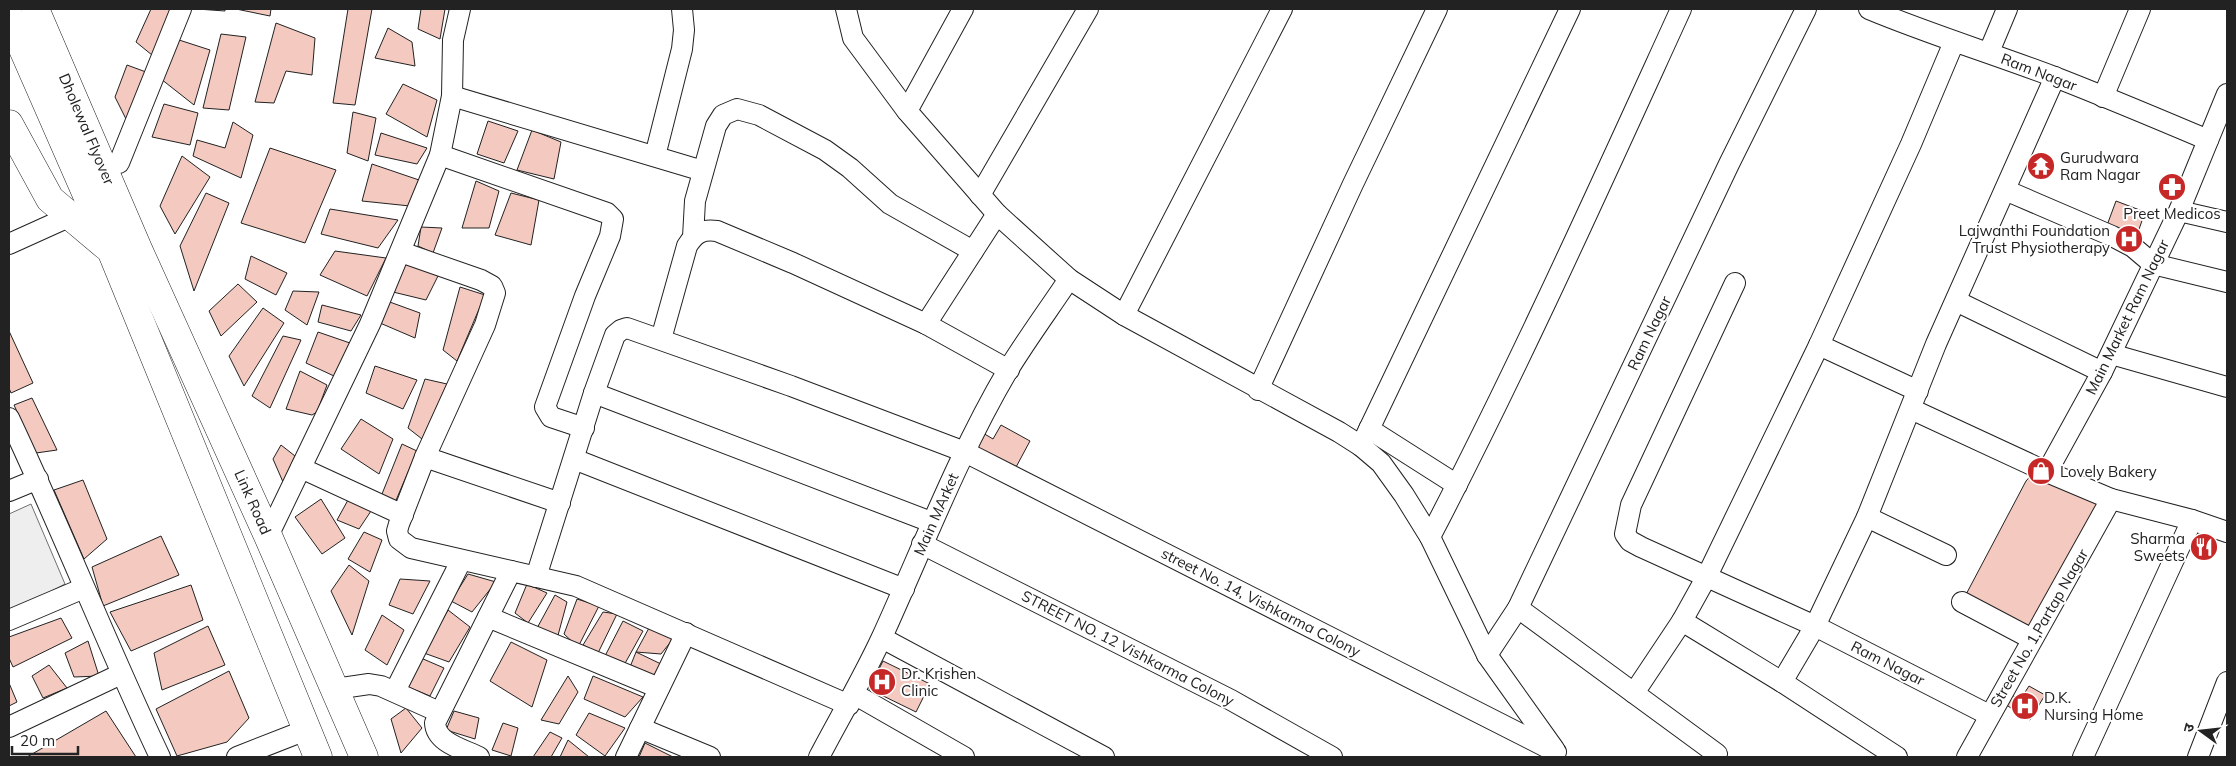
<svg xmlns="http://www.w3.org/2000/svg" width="2236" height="766" font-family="Mulish,'Noto Sans Devanagari',sans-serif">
  <rect width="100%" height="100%" fill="#fff"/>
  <path fill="#eee" stroke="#6f6f6f" d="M31 504 65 584 9 613V514Z"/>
  <g fill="#f3c9c0" stroke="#222">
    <path d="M151 9H172L152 55 136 42Z"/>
    <path d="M197 9H225V11Z"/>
    <path d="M236 9H271L270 16Z"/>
    <path d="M348 9H372L355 105 333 103Z"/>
    <path d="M421 9H445L440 39 418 29Z"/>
    <path d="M276 23 315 38 312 75 286 71 274 103 255 102Z"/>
    <path d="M388 28 412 42 415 66 375 58Z"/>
    <path d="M221 34 246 37 229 110 203 108Z"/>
    <path d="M176 39 210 50 194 105 161 79Z"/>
    <path d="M127 65 146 72 129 125 115 97Z"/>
    <path d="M403 84 437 100 427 137 386 114Z"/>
    <path d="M164 104 198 113 190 145 152 137Z"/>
    <path d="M353 112 376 118 368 161 347 153Z"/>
    <path d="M488 121 518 131 504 163 477 154Z"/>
    <path d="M233 122 253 135 241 178 193 156 197 140 225 148Z"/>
    <path d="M532 130 561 142 554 179 517 170Z"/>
    <path d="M381 133 427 148 417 164 375 155Z"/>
    <path d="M270 148 336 170 305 243 241 223Z"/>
    <path d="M182 156 210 177 175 234 160 206Z"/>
    <path d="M372 164 419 180 410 206 362 201Z"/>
    <path d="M476 181 499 191 489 228H462Z"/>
    <path d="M206 193 229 203 194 291 180 246Z"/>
    <path d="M511 193 539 200 531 245 495 235Z"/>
    <path d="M2116 201 2145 212 2136 238 2106 228Z"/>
    <path d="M330 209 398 220 378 248 321 234Z"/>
    <path d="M421 227 442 228 433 253 418 246Z"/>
    <path d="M335 251 386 258 367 296 320 275Z"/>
    <path d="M251 256 287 273 276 295 245 279Z"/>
    <path d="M406 262 439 274 426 300 393 292Z"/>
    <path d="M238 284 257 302 221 336 209 311Z"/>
    <path d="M460 287 485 295 457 361 443 350Z"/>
    <path d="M293 291 319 292 307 325 285 310Z"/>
    <path d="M387 301 420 313 415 338 380 323Z"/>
    <path d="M322 305 361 315 351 331 318 322Z"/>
    <path d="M263 308 284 323 244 386 229 356Z"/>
    <path d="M9 331 33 383 11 393 9 388Z"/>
    <path d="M318 332 350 343 334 376 306 363Z"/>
    <path d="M283 336 301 340 270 408 252 396Z"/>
    <path d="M375 366 417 380 403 409 366 393Z"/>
    <path d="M300 371 327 385 317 412 312 415 286 409Z"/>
    <path d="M425 379 447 384 422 439 408 428Z"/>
    <path d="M32 398 57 450 36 453 14 405Z"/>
    <path d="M361 419 393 439 379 474 341 449Z"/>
    <path d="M1001 425 1030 441 1015 469 976 447 983 433 993 439Z"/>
    <path d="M402 444 417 451 394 505 382 494Z"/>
    <path d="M281 445 295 456 283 482 273 459Z"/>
    <path d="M2035 471 2111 499 2031 631 1962 602 2026 481Z"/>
    <path d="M83 480 107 539 84 559 54 490Z"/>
    <path d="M321 499 345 538 322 554 295 517Z"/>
    <path d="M348 500 373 508 359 529 337 520Z"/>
    <path d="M364 532 382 540 370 572 348 559Z"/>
    <path d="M161 536 179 575 103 606 92 567Z"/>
    <path d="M349 565 369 581 352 635 331 591Z"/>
    <path d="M468 574 496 582 472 612 451 601Z"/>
    <path d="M400 579 430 581 413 614 389 605Z"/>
    <path d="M527 584 547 593 528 623 515 613Z"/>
    <path d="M191 585 203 620 131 651 110 612Z"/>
    <path d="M555 595 567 602 557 639 536 630Z"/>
    <path d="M577 599 599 606 578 647 564 634Z"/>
    <path d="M448 610 470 627 449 662 424 653Z"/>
    <path d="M603 612 617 614 598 653 583 645Z"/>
    <path d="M382 615 404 630 387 665 365 650Z"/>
    <path d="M61 618 72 638 13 667 9 658V637Z"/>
    <path d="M623 621 643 631 623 667 605 656Z"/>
    <path d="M208 626 225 665 162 690 154 653Z"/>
    <path d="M649 628 673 639 661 654 636 652Z"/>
    <path d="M88 641 99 676 74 677 65 653Z"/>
    <path d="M511 642 547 660 532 707 490 681Z"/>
    <path d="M636 652 661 664 653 677 630 667Z"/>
    <path d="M421 658 444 668 430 696 406 686Z"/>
    <path d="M883 661 930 684 916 712 869 689Z"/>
    <path d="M49 665 67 688 43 698 32 676Z"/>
    <path d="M229 671 249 718 227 742 177 756 156 709Z"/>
    <path d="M568 676 578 692 559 724 541 720Z"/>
    <path d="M593 676 643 697 625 717 584 699Z"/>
    <path d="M9 683 17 702 9 706Z"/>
    <path d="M2029 686 2045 695 2030 720 2000 701 2006 691 2020 700Z"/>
    <path d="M406 708 422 728 401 753 391 719Z"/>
    <path d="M106 711 136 757H27Z"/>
    <path d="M454 711 479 718 475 739 446 730Z"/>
    <path d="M589 713 625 728 605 756 576 735Z"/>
    <path d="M503 723 518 728 511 756 492 750Z"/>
    <path d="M550 732 562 738 551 757H533Z"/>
    <path d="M568 740 589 757H560Z"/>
    <path d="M645 743 673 757H639Z"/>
  </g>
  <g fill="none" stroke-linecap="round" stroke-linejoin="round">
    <defs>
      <g id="street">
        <path d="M846 9 853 38 907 111 997 214 1069 279 1124 315 1339 432 1361 446 1381 463 1404 495 1430 537 1487 655 1554 749"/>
        <path d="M1869 9C1929 34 1991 53 2052 76 2104 96 2156 118 2208 140"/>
        <path d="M1989 52 2007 9"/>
        <path d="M2227 94 2179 211 2102 372 2047 472 2111 499 2192 520 2227 532"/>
        <path d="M452 96 703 171"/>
        <path d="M2103 97 2140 9"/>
        <path d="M907 111 963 9"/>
        <path d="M440 155 607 213 613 219 610 236 585 296 545 407 551 417 584 428"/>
        <path d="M655 156 682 49 684 30 682 9"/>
        <path d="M119 163 181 9"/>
        <path d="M2005 190 2112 236 2133 247 2153 264 2227 282"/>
        <path d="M980 195 1088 9"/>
        <path d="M2179 211 2227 222"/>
        <path d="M693 237 695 201 716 126 723 115 737 109 759 115 825 150 850 168 890 204 973 251"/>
        <path d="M9 244 71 216"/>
        <path d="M401 252 481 280 492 286 495 293 485 325 425 457 399 524 397 531 399 539 411 548 576 586 849 705"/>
        <path d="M1735 283 1631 505 1625 534 1630 541 1641 547 1815 626 1989 715"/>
        <path d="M1956 301 2102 372"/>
        <path d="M1124 315 1282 9"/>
        <path d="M926 324 997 214"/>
        <path d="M661 339 687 246C695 233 702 229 717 231L793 263 926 324 1009 370"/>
        <path d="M1819 345 1918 391"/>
        <path d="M2111 354 2227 387"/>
        <path d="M1258 390 1353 184 1437 9"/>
        <path d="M594 393 931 522"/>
        <path d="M1911 409 2047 472"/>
        <path d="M9 418C62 530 107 645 160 757"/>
        <path d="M1369 429 1457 485"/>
        <path d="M1361 446 1570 9"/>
        <path d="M425 457 560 503"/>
        <path d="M574 459 904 589"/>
        <path d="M301 468 403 515"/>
        <path d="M9 491 38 479"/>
        <path d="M1867 517 1946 555"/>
        <path d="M268 536 370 324 440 155 452 96 453 40 460 9"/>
        <path d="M1430 537C1520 364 1600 186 1681 9"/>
        <path d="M922 544 1231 700 1332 757"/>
        <path d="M536 577 594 393 615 335 621 330 627 328 791 386 965 452 1556 752"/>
        <path d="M1962 602 2032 639"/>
        <path d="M1518 608 1717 754 1715 757"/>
        <path d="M488 617 659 688"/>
        <path d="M9 620 84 588"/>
        <path d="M1682 621 1782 682 1897 757"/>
        <path d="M882 638 1104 757"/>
        <path d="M1487 655 1518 608 1729 164 1806 9"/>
        <path d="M1782 682 1815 626 1867 517 1936 344 2055 77"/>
        <path d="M335 689 369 684 381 686 439 712"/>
        <path d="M395 691 461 561"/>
        <path d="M1634 693 1682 621 1707 576 1819 345 1911 144 1954 42"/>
        <path d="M854 694 964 757"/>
        <path d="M9 727 121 674"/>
        <path d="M640 728 710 757"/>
        <path d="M237 757 306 730"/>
        <path d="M479 757C463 749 436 743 435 723L511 571"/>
        <path d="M626 757 686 633"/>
        <path d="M819 757C840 717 863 678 882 637 923 547 958 455 1008 370 1027 339 1049 309 1069 279"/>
        <path d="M1967 757 2111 499"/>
        <path d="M2083 757 2192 520"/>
        <path d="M2198 757 2227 682"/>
      </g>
      <g id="primary">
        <path d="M35 9 138 249 268 536 364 757"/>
        <path d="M9 17 111 250 318 757"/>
        <path d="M9 124 50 199 106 246"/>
      </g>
    </defs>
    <use href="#street" stroke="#222" stroke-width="22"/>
    <use href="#primary" stroke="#222" stroke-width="29"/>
    <use href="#street" stroke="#fff" stroke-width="20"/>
    <use href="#primary" stroke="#fff" stroke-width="28"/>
  </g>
  <defs>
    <symbol id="temple-disc" viewBox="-11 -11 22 22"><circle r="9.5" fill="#c62828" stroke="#fff"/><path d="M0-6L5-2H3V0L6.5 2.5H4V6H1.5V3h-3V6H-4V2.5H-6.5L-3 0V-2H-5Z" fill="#fff"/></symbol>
    <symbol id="pharmacy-disc" viewBox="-11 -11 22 22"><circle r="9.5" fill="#c62828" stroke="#fff"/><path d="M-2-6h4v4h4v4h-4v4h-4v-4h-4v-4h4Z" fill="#fff"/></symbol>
    <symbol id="hospital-disc" viewBox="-11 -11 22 22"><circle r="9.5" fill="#c62828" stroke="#fff"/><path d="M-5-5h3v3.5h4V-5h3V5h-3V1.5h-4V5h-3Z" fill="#fff"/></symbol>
    <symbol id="shop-disc" viewBox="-11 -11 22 22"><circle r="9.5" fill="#c62828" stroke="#fff"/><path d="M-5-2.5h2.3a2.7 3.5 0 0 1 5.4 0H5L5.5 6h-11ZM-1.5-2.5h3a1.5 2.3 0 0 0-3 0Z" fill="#fff"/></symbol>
    <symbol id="restaurant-disc" viewBox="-11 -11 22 22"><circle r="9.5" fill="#c62828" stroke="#fff"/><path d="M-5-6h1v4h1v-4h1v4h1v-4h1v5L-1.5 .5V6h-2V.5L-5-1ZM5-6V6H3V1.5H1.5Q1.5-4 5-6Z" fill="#fff"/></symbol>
  </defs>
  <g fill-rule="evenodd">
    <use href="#temple-disc" x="2025" y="150" width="32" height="32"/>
    <use href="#pharmacy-disc" x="2156" y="171" width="32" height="32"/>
    <use href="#hospital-disc" x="2113" y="223" width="32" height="32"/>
    <use href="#shop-disc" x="2025" y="455" width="32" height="32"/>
    <use href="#restaurant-disc" x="2188" y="531" width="32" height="32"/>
    <use href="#hospital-disc" x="866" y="666" width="32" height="32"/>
    <use href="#hospital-disc" x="2009" y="690" width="32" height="32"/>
  </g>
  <g text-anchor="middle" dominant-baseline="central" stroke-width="4" stroke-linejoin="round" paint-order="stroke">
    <g font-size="15" fill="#222" stroke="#fff">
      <text transform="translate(2039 72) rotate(21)">Ram Nagar</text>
      <text transform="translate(87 129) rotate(67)">Dholewal Flyover</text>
      <text transform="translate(2127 317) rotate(-64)">Main Market Ram Nagar</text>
      <text transform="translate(1649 333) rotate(-64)">Ram Nagar</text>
      <text transform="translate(253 502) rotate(66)">Link Road</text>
      <text transform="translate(936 514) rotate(-66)">Main MArket</text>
      <text transform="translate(1261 602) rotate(27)">street No. 14, Vishkarma Colony</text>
      <text transform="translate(2039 628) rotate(-60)">Street No. 1,Partap Nagar</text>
      <text transform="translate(1128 648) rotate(27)">STREET NO. 12 Vishkarma Colony</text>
      <text transform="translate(1888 663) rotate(27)">Ram Nagar</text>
    </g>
    <g font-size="15" fill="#222" stroke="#fff" text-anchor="start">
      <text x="2060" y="157">Gurudwara<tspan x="2060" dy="17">Ram Nagar</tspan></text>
      <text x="2172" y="213" text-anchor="middle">Preet Medicos</text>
      <text x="2110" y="230" text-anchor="end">Lajwanthi Foundation<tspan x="2110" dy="17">Trust Physiotherapy</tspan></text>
      <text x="2060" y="471">Lovely Bakery</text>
      <text x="2185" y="538" text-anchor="end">Sharma<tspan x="2185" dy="17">Sweets</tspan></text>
      <text x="901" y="673">Dr. Krishen<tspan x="901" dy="17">Clinic</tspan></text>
      <text x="2044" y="697">D.K.<tspan x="2044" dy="17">Nursing Home</tspan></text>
    </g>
  </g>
  <rect width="2236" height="766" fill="none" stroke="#222222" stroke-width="20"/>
  <g transform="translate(2201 731) rotate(285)" stroke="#ffffff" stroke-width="4" paint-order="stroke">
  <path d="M0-4L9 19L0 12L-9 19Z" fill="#222222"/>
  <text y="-8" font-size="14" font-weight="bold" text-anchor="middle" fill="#222222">उ</text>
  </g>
  <path d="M12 746v8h66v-8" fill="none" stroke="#222222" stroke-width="2.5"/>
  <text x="20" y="746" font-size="15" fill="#222222" stroke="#ffffff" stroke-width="4" paint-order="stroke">20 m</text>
</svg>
